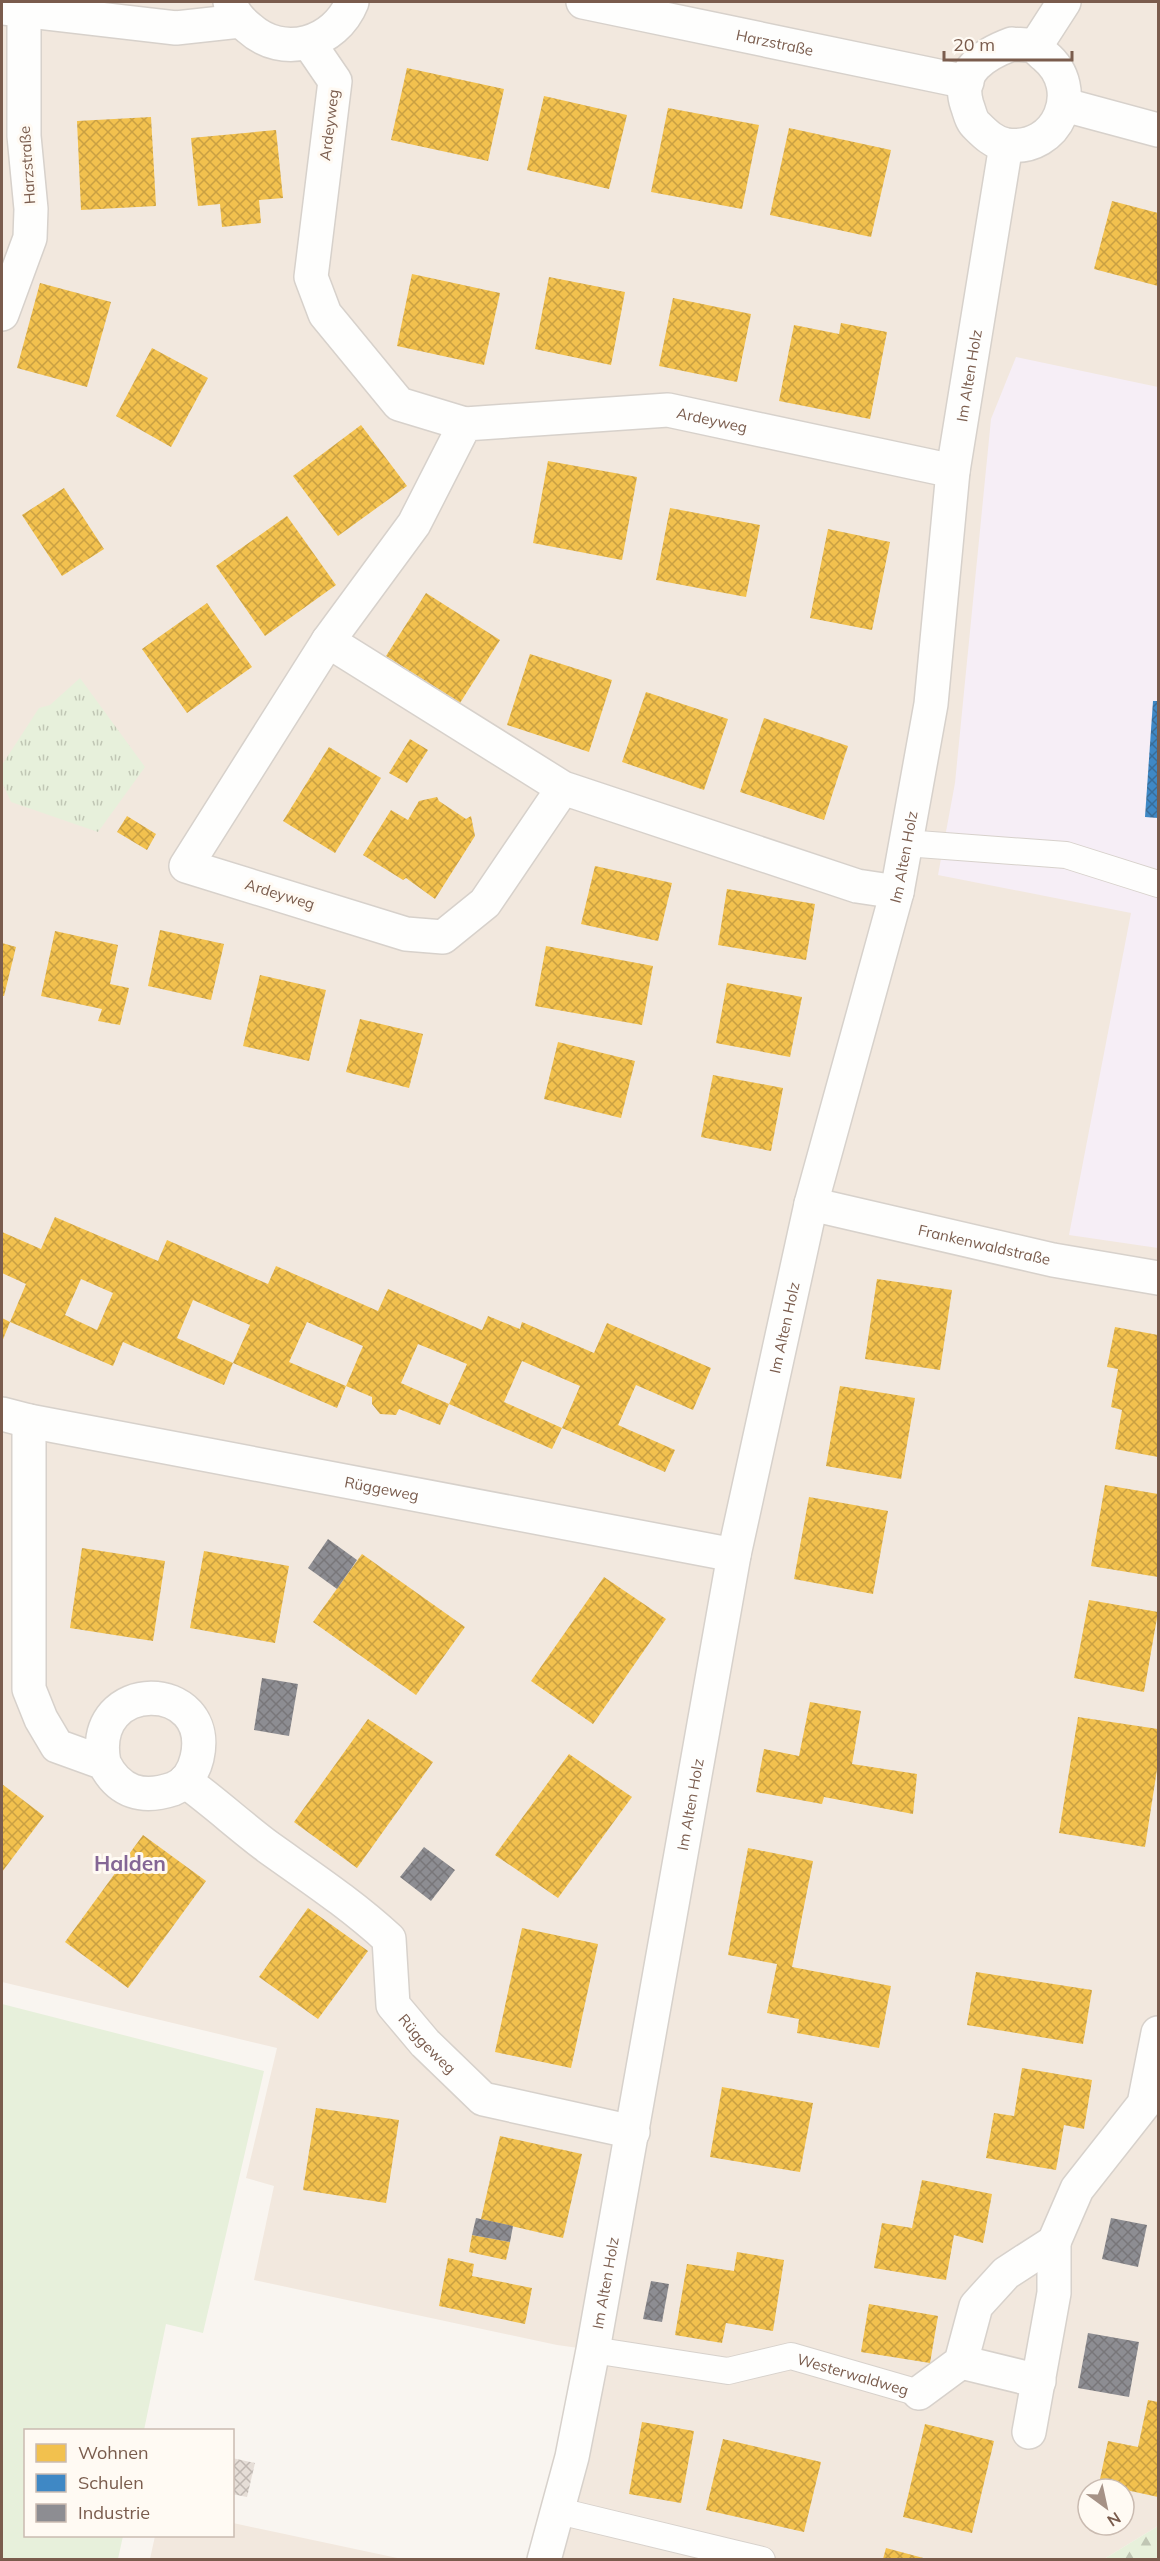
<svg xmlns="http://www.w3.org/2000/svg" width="1160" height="2561" font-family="Mulish,sans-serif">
  <defs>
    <pattern id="grass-tufts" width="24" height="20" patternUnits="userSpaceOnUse" patternTransform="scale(1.5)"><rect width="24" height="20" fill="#e7f0db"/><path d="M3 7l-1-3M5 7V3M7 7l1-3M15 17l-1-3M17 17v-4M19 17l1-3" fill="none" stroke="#c0c6b4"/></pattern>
    <pattern id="forest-firs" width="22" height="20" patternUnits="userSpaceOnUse" patternTransform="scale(1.5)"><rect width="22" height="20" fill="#e7f0db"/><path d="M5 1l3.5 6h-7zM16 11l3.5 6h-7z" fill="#c0c6b4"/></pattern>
    <pattern id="homes-cross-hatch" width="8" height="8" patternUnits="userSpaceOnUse" patternTransform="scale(1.5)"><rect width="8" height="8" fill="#f2c14e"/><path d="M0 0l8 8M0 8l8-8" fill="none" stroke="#c9a043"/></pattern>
    <pattern id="schools-cross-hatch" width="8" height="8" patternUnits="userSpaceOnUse" patternTransform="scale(1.5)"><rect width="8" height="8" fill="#3f88c5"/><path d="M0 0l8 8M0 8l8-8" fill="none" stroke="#386d9a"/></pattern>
    <pattern id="industry-cross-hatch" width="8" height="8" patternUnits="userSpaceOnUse" patternTransform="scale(1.5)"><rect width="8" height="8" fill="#8d8d92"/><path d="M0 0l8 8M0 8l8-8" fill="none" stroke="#787679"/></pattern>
    <pattern id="building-cross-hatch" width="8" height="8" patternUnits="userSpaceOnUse" patternTransform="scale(1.5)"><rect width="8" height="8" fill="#e6ded7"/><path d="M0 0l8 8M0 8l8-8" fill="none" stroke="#bfb7b1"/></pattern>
  </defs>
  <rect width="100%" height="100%" fill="#f9f5f0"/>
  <g fill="#f2e8de" fill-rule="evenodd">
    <path d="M2 2H1158V2526L1104 2559H544L593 2350 557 2345 254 2280 274 2186 246 2178 277 2048 2 1982ZM1088 2489H1124V2525H1088Z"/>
    <path d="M233 2523 402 2559H150L155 2536H232Z"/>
  </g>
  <path fill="#f6eef6" d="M1016 357 1158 387V1248L1069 1235 1131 913 938 875 955 783 991 419Z"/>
  <path fill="url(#grass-tufts)" d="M80 678 145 767 98 832 11 802 2 782V765L39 708 50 705Z"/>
  <path fill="url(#forest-firs)" d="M1158 2526V2559H1104Z"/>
  <path fill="#e7f0db" d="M2 2004 264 2071 203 2333 166 2324 144 2430H26V2536H123L118 2559H2Z"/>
  <g fill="url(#homes-cross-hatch)" fill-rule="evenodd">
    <path d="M407 68 504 89 488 161 391 140Z"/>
    <path d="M544 96 627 115 609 189 527 170Z"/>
    <path d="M668 108 759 125 742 209 651 192Z"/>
    <path d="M151 117 156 206 81 210 77 121Z"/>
    <path d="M789 128 891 150 871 237 770 215Z"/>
    <path d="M276 130 283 198 259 200 261 223 222 227 220 204 198 206 191 138Z"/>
    <path d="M1112 201 1158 213V286L1094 269Z"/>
    <path d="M412 274 500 293 484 365 397 346Z"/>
    <path d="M549 277 625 292 611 365 535 349Z"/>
    <path d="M40 283 111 302 87 387 17 368Z"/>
    <path d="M673 298 751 314 737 382 659 366Z"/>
    <path d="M841 323 887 332 870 419 779 401 794 325 839 334Z"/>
    <path d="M152 348 208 378 171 447 116 416Z"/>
    <path d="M361 425 407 486 338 536 293 476Z"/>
    <path d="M548 461 637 477 622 560 533 543Z"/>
    <path d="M64 488 104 549 62 576 22 515Z"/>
    <path d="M670 508 760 525 746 597 656 580Z"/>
    <path d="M287 516 336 585 265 636 216 566Z"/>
    <path d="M828 529 890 542 872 630 810 618Z"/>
    <path d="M426 593 500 640 460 703 386 656Z"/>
    <path d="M207 603 252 667 187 713 142 649Z"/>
    <path d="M530 654 612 680 589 752 507 725Z"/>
    <path d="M646 692 728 719 704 790 622 762Z"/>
    <path d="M764 718 848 746 824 820 740 792Z"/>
    <path d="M410 739 428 750 407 783 389 773Z"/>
    <path d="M329 747 381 778 335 853 283 821Z"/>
    <path d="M437 797 439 801 466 819 471 816 475 836 435 899 406 878 403 880 363 855 391 810 408 820 419 801Z"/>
    <path d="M127 816 156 834 147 850 117 832Z"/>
    <path d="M595 866 672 883 658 941 581 924Z"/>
    <path d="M727 889 815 904 806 960 718 945Z"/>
    <path d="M160 930 224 944 211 1000 148 986Z"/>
    <path d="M55 931 118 945 110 984 129 988 120 1025 98 1021 102 1009 41 996Z"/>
    <path d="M2 943 16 947 4 996H2Z"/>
    <path d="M546 946 653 966 642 1025 535 1006Z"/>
    <path d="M260 975 326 990 309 1061 243 1046Z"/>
    <path d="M727 983 802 997 790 1057 716 1043Z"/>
    <path d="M360 1019 423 1034 409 1088 346 1072Z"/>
    <path d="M558 1042 635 1061 621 1118 544 1099Z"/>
    <path d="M713 1075 783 1088 771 1151 701 1137Z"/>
    <path d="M55 1217 158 1261 167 1240 268 1284 276 1266 378 1311 388 1289 482 1330 488 1316 520 1329 522 1322 594 1353 607 1323 711 1368 693 1410 636 1385 618 1425 675 1450 665 1472 562 1428 580 1386 522 1361 504 1402 562 1428 552 1449 449 1404 467 1364 418 1344 401 1383 449 1404 440 1425 399 1409 396 1415 380 1414 372 1404V1397L346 1386 363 1346 307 1322 289 1362 346 1386 337 1408 233 1363 224 1385 123 1342 113 1366 10 1322 26 1284 2 1273V1232L41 1249ZM81 1279 113 1293 97 1330 65 1315ZM193 1300 250 1325 233 1363 177 1338Z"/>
    <path d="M877 1279 952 1290 940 1370 865 1359Z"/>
    <path d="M2 1318 10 1322 2 1342Z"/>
    <path d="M1115 1327 1158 1335V1457L1115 1449 1122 1410 1111 1407 1118 1369 1107 1367Z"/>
    <path d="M840 1386 915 1398 901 1479 826 1466Z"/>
    <path d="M1105 1485 1158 1494V1577L1091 1566Z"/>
    <path d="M809 1497 888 1511 873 1594 794 1579Z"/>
    <path d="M82 1548 165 1561 153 1641 70 1628Z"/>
    <path d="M204 1551 289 1566 275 1643 190 1628Z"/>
    <path d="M362 1554 465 1627 416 1695 313 1622Z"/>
    <path d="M604 1577 666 1619 593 1724 531 1681Z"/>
    <path d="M1089 1600 1158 1612 1144 1692 1074 1678Z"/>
    <path d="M810 1702 861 1711 852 1764 917 1774 913 1814 824 1797 822 1804 756 1792 764 1749 799 1756Z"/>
    <path d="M1078 1717 1158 1729V1763L1145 1847 1059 1833Z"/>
    <path d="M368 1719 433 1762 357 1868 294 1822Z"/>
    <path d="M569 1754 632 1797 558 1898 495 1855Z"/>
    <path d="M2 1784 44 1816 2 1872Z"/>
    <path d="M143 1835 206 1881 128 1988 65 1942Z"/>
    <path d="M748 1848 813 1861 792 1967 891 1986 879 2048 797 2033 799 2019 767 2013 777 1964 728 1955Z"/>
    <path d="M308 1908 368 1951 318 2019 259 1977Z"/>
    <path d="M522 1928 598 1944 571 2068 495 2052Z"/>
    <path d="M976 1972 1092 1990 1083 2044 967 2025Z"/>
    <path d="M1022 2068 1092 2080 1084 2129 1064 2125 1056 2170 986 2158 994 2113 1014 2116Z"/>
    <path d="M722 2087 813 2103 800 2172 710 2157Z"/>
    <path d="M316 2108 399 2120 386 2203 303 2190Z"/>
    <path d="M500 2136 582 2154 563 2238 481 2219Z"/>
    <path d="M922 2180 992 2194 983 2243 954 2235 946 2280 874 2268 882 2223 912 2228Z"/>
    <path d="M472 2235 510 2242 506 2260 469 2252Z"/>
    <path d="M737 2252 784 2260 773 2331 726 2323 722 2343 675 2335 687 2264 734 2271Z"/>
    <path d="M448 2258 474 2264 472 2276 532 2288 525 2324 439 2306Z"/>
    <path d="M869 2304 938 2316 930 2363 861 2352Z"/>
    <path d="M1148 2400 1158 2402V2497L1099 2484 1108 2441 1138 2447Z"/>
    <path d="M642 2422 694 2431 681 2503 629 2494Z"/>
    <path d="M925 2424 994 2441 972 2533 903 2517Z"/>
    <path d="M723 2439 821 2462 804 2532 706 2510Z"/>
    <path d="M886 2548 927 2559H883Z"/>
  </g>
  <path fill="url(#schools-cross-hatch)" d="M1153 701H1158V818L1145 817Z"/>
  <g fill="url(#industry-cross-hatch)">
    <path d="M328 1539 357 1560 337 1589 308 1568Z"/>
    <path d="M262 1678 298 1684 289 1736 254 1730Z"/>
    <path d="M424 1847 455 1870 431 1901 400 1877Z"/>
    <path d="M476 2218 513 2226 510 2242 472 2235Z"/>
    <path d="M1111 2218 1147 2225 1138 2267 1102 2259Z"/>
    <path d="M651 2281 669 2284 662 2322 643 2319Z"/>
    <path d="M1088 2333 1139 2342 1129 2397 1078 2388Z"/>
  </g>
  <path fill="url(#building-cross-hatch)" d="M232 2458 255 2463 247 2497 232 2494Z"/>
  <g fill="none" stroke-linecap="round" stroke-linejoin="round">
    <defs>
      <g id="service">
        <path d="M905 843 1066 855 1158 884"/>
        <path id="s1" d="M593 2350 728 2371 791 2356 919 2393"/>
        <path d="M559 2511 762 2560"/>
      </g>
      <g id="minor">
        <path d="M230 2C233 13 240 21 249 28 283 59 335 44 352 2"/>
        <path id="s2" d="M583 2 967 82"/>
        <path d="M4 8 176 28 240 21"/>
        <path d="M309 43 335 81 311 277 325 314 399 404 465 424"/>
        <path d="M1012 44C1019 45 1029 44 1035 47 1038 49 1042 54 1045 56 1085 89 1058 152 1007 145 994 143 985 134 977 126 971 121 970 113 967 105 956 71 985 54 1012 44Z"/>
        <path d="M1035 47 1064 2"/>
        <path d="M1065 105 1158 130"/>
        <path d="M2 314 30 238 31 209 24 136V10"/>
        <path id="s3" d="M328 641 414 524 465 424 668 410 953 471"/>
        <path d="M563 788 485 903 443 937 406 934 186 866 328 641 563 788 857 886 897 892"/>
        <path id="s4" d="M811 1204 1053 1260 1158 1278"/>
        <path id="s5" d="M2 1414 29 1421 734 1555"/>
        <path d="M29 1421V1689L41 1719 57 1746 104 1763C119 1793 143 1799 173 1789 186 1784 194 1771 197 1758 215 1679 87 1676 104 1763"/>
        <path id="s6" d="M185 1781C214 1802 240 1826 268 1847 310 1877 351 1904 389 1939L393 2005 425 2043 483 2099 633 2132"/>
        <path d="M961 2362 1039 2381"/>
        <path d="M919 2393 961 2362 976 2306 1006 2273 1054 2242 1077 2189 1144 2104 1158 2033"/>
        <path d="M1029 2432 1054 2293V2242"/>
        <path id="s7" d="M544 2560 572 2457 593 2350 734 1555 811 1204 897 892 931 704 953 471 1006 145"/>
      </g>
    </defs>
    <use href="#service" stroke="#d7d1cb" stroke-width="28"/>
    <use href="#minor" stroke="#d7d1cb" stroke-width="36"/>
    <use href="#service" stroke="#fefefd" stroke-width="26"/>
    <use href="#minor" stroke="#fefefd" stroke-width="33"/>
  </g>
  <g text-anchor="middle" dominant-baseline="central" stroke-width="6" stroke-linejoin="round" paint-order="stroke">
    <g font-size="15" fill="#7a5c4d" stroke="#fffaf3">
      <text stroke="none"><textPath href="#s2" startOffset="196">Harzstraße</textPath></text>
      <text transform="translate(329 125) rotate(-83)">Ardeyweg</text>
      <text transform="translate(27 165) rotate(-94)">Harzstraße</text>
      <text stroke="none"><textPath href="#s7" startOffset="2228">Im Alten Holz</textPath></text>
      <text stroke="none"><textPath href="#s3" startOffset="506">Ardeyweg</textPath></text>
      <text stroke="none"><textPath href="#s7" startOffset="1742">Im Alten Holz</textPath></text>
      <text transform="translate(280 894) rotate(17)">Ardeyweg</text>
      <text stroke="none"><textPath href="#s4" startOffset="178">Frankenwaldstraße</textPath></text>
      <text stroke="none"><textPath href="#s7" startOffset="1256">Im Alten Holz</textPath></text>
      <text stroke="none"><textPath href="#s5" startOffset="387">Rüggeweg</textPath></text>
      <text stroke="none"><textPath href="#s7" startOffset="770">Im Alten Holz</textPath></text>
      <text stroke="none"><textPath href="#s6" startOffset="376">Rüggeweg</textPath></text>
      <text stroke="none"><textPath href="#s7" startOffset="284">Im Alten Holz</textPath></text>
      <text stroke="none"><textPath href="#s1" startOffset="266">Westerwaldweg</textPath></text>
    </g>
    <g font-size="21" font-weight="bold" fill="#846695" stroke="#fffaf3">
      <text x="130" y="1863">Halden</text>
    </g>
  </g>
  <rect width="1160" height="2561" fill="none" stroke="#7a5c4d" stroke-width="6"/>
  <rect x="24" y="2429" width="210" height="108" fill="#fffaf3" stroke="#cabbb1" stroke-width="1.5"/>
  <rect x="36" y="2444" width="30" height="18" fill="#f2c14e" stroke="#cabbb1" stroke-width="1.5"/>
  <text x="78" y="2459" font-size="18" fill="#7a5c4d">Wohnen</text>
  <rect x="36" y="2474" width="30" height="18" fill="#3f88c5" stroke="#cabbb1" stroke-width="1.5"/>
  <text x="78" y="2489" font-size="18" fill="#7a5c4d">Schulen</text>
  <rect x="36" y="2504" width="30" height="18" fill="#8d8d92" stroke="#cabbb1" stroke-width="1.5"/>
  <text x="78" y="2519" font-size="18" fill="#7a5c4d">Industrie</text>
  <g transform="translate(1106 2507) rotate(147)"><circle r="28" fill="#fffaf3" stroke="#cabbb1" stroke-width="1.5"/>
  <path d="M0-4.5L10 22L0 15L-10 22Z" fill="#a69286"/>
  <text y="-9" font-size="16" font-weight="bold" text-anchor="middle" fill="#7a5c4d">N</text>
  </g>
  <path d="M944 51v9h128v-9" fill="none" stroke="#7a5c4d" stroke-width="3"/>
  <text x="953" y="51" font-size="18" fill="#7a5c4d" stroke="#fffaf3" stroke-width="4.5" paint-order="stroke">20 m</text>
</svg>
